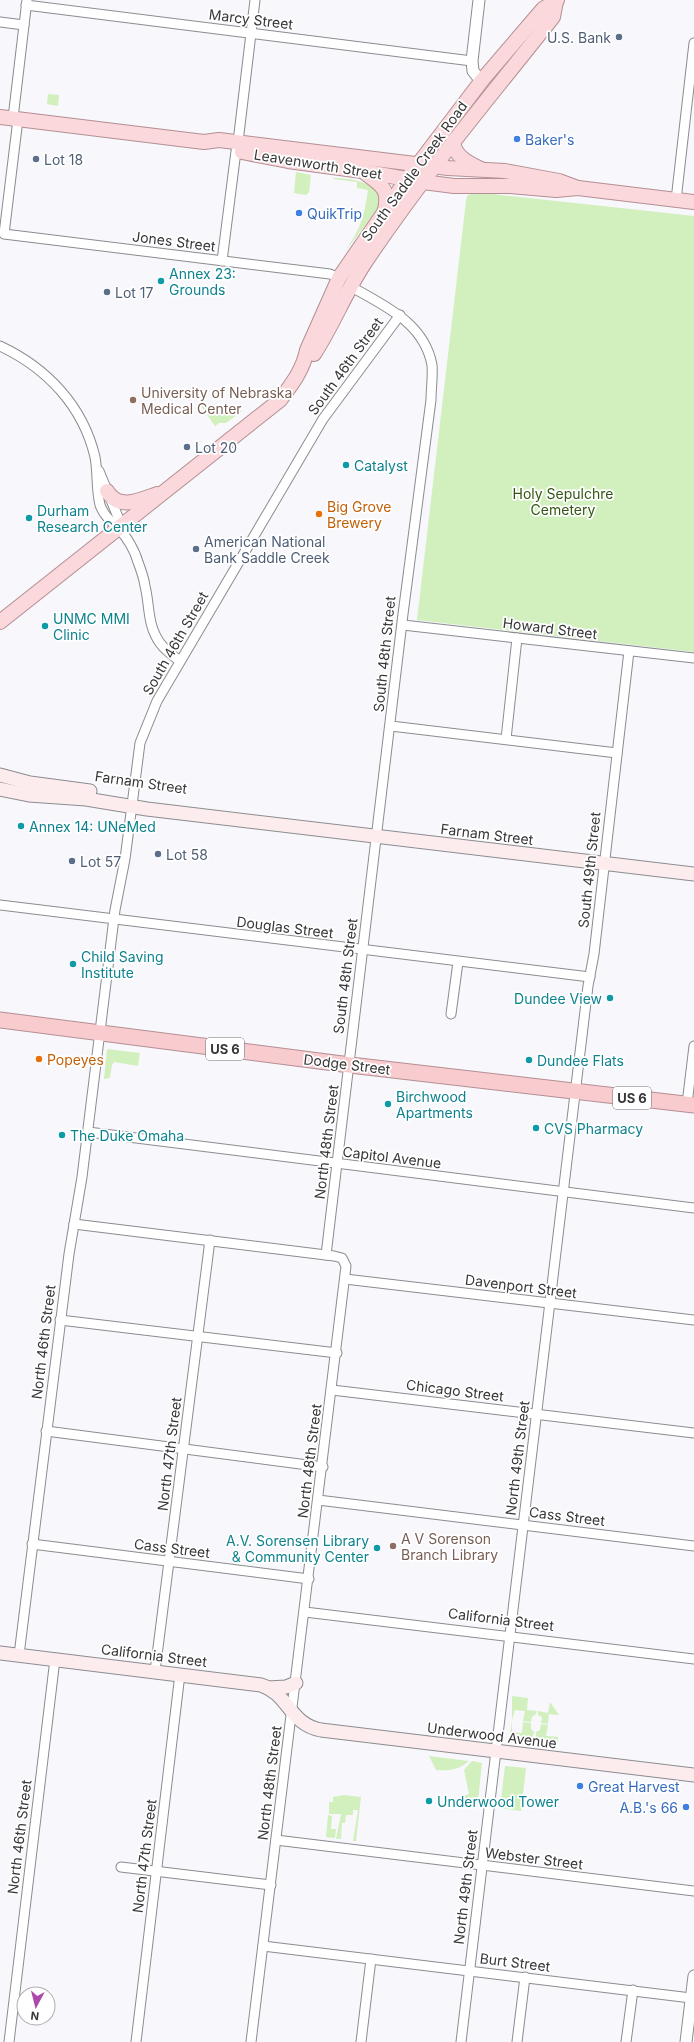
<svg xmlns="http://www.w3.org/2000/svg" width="694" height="2042" font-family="Inter,sans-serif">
  <rect width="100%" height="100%" fill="#f7f7fc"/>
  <g fill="#d1f0bd">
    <path d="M48 94 59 95 58 106 47 104Z"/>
    <path d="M296 172 311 175 309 192 306 195 294 193Z"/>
    <path d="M333 178C350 178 370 181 380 195V204L378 208 344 253C360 229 364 219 368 190L357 188V182L333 179Z"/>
    <path d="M474 192 694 216V652L417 620 466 201 467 196Z"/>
    <path d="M201 406H204L242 411 226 423H219L215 426Z"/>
    <path d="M107 1049 140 1053 138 1066 114 1062 112 1065 110 1078 104 1079Z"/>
    <path d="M512 1696 528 1698 527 1710 537 1711 536 1714 532 1717 531 1722 523 1721 525 1711 515 1710 512 1720Z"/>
    <path d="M550 1702 559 1715 549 1714 548 1724 541 1723 542 1717 538 1715V1711L548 1713Z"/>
    <path d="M512 1721V1732L522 1733 523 1722 531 1723V1729L534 1732 532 1740 527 1742 512 1740 510 1735Z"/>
    <path d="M541 1724 548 1725 546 1736 558 1737 557 1746C546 1745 534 1746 536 1732L540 1730Z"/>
    <path d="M429 1756 469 1761C458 1770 450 1771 436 1770Z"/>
    <path d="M472 1761 482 1763 478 1801 457 1798 469 1794 464 1770Z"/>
    <path d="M505 1766 526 1768 521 1811 500 1808Z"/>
    <path d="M344 1795 361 1797 356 1841H353L358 1810H353V1815H346L345 1823H342L341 1839H336L341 1814H329V1802H333V1797Z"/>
    <path d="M328 1815 332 1816 331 1829H336L335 1838 326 1837Z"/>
  </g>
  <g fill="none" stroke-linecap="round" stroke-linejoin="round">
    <defs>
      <g id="minor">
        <path d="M26 5 472 61"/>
        <path d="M0 22 24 25"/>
        <path d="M13 118 27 0"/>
        <path d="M18 119 4 234 330 274 339 278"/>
        <path d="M238 142 255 0"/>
        <path d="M676 200 694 43"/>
        <path d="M222 261 236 151"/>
        <path d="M0 346C47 368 83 406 95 457 98 473 96 489 100 505 104 516 111 521 119 529 127 537 135 551 138 562 141 570 144 578 145 586 150 606 147 625 160 643 165 650 173 656 180 661"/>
        <path d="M99 471 118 517 119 529"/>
        <path d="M403 625 694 658"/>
        <path d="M391 726 617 753"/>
        <path d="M506 739 517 638"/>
        <path d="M0 905 590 977"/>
        <path d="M451 1014 458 962"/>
        <path d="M687 1104 694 1046"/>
        <path d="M88 1132 694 1208"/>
        <path d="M74 1224 334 1256 342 1258 346 1266 251 2042"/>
        <path d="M326 1255 403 614 431 400C431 389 433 376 432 365 424 322 384 306 350 286"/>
        <path d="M345 1279 694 1320"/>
        <path d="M60 1320 337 1353"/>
        <path d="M332 1390 694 1433"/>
        <path d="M46 1431 323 1467"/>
        <path d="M318 1500 694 1546"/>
        <path d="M32 1544 309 1579"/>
        <path d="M305 1612 694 1659"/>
        <path d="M19 1655 69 1254 82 1177 115 910 125 859 140 743 157 701 323 419 400 315"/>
        <path d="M155 1671 210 1240"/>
        <path d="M276 1840 694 1891"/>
        <path d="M121 1867 271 1885"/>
        <path d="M263 1946 691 1998"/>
        <path d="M9 2042 55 1659"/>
        <path d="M136 2042 180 1674"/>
        <path d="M361 2042 371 1959"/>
        <path d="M461 2042 588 986 594 954 629 651"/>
        <path d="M517 2042 525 1977"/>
        <path d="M626 2042 633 1990"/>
      </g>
      <g id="tertiary">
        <path d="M479 0 472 61 473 71 481 81"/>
        <path d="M686 2042 694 1976"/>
      </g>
      <g id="secondary">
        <path d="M0 775 30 783 90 791"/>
        <path d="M0 789 29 795 86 799 147 809 694 874"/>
        <path d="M0 1653 261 1685C289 1694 289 1724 321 1730L694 1775"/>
        <path d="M268 1688 286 1687 296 1683"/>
      </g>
      <g id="primary">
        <path d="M0 117 204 142 219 140 448 168 505 171 559 181 578 188"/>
        <path d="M453 141C454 156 468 163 481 169"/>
        <path d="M242 152 288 161 362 171 423 182 454 186H510L556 190 578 188 694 202"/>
        <path d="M364 172C380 185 390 187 385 210"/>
        <path d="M314 354C333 325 345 293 364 264 422 177 489 98 553 17L556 1"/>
        <path d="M107 491C119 511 140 500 157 494"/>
        <path d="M0 622 280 400C292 384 303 370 307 350L339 278 407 179 483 79 543 9 557 0"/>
      </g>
      <path id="trunk" d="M0 1020 350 1065 694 1105"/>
    </defs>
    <use href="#minor" stroke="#8b8c90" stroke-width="11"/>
    <use href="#tertiary" stroke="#8b8c90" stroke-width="13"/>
    <use href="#secondary" stroke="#8b8c90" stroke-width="15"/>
    <use href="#primary" stroke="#b48f93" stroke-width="16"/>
    <use href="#trunk" stroke="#b48f93" stroke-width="17"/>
    <use href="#minor" stroke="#fff" stroke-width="9"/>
    <use href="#tertiary" stroke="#fff" stroke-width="11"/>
    <use href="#secondary" stroke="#fdeced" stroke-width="13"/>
    <use href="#primary" stroke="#fad8db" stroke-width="14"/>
    <use href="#trunk" stroke="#f8cbcf" stroke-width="15"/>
  </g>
  <g fill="#5c6f8a" stroke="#fff" stroke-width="1.5">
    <circle cx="619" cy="37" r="4"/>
    <circle cx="36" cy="159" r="4"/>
    <circle cx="107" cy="292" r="4"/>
    <circle cx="187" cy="447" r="4"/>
    <circle cx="196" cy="549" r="4"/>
    <circle cx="158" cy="854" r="4"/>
    <circle cx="72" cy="861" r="4"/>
  </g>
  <g fill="#3f7fe0" stroke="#fff" stroke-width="1.5">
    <circle cx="517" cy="139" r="4"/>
    <circle cx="299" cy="213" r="4"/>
    <circle cx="580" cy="1786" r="4"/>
    <circle cx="686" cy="1807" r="4"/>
  </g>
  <g fill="#0f9aa8" stroke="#fff" stroke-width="1.5">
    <circle cx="161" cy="281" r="4"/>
    <circle cx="346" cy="465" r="4"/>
    <circle cx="29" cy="518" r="4"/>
    <circle cx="45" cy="626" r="4"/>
    <circle cx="21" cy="826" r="4"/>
    <circle cx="73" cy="964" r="4"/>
    <circle cx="610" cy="998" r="4"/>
    <circle cx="529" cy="1060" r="4"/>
    <circle cx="388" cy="1104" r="4"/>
    <circle cx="536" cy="1128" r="4"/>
    <circle cx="62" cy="1135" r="4"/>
    <circle cx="377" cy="1548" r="4"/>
    <circle cx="429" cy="1801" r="4"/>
  </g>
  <g fill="#8d6e63" stroke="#fff" stroke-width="1.5">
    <circle cx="133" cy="400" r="4"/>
    <circle cx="393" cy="1546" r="4"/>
  </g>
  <g fill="#e8710a" stroke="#fff" stroke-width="1.5">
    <circle cx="319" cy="514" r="4"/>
    <circle cx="39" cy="1059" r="4"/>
  </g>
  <g text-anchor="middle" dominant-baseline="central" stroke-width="3.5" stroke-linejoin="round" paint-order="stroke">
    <g fill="#fff" stroke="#737374" stroke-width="1">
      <rect x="206" y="1038" width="38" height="22" rx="3"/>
      <rect x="613" y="1087" width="38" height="22" rx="3"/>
    </g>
    <g font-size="13" font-weight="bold" fill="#373739">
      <text x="225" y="1049">US 6</text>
      <text x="632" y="1098">US 6</text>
    </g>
    <g font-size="14" fill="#373739" stroke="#fff">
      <text transform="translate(251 19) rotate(7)">Marcy Street</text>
      <text transform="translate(318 164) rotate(9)">Leavenworth Street</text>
      <text transform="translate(414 171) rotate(-54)">South Saddle Creek Road</text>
      <text transform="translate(174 241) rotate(7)">Jones Street</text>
      <text transform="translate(345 366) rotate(-54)">South 46th Street</text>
      <text transform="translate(550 628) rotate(7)">Howard Street</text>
      <text transform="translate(175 643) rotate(-60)">South 46th Street</text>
      <text transform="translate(384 654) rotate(-84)">South 48th Street</text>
      <text transform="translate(141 782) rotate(8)">Farnam Street</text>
      <text transform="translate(487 834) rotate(7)">Farnam Street</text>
      <text transform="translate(589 870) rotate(-84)">South 49th Street</text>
      <text transform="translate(285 927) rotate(7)">Douglas Street</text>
      <text transform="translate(345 976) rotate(-83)">South 48th Street</text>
      <text transform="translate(347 1064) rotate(7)">Dodge Street</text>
      <text transform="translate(326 1142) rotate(-83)">North 48th Street</text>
      <text transform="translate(392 1157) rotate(7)">Capitol Avenue</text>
      <text transform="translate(521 1286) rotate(7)">Davenport Street</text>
      <text transform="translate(43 1342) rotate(-83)">North 46th Street</text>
      <text transform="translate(455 1390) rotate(7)">Chicago Street</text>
      <text transform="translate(169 1454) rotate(-83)">North 47th Street</text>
      <text transform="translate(517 1458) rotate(-83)">North 49th Street</text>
      <text transform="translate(309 1461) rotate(-83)">North 48th Street</text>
      <text transform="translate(567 1516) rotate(7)">Cass Street</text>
      <text transform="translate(172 1548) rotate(7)">Cass Street</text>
      <text transform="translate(501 1619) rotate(7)">California Street</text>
      <text transform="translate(154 1655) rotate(7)">California Street</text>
      <text transform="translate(492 1735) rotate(7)">Underwood Avenue</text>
      <text transform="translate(269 1783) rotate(-83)">North 48th Street</text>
      <text transform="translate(19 1837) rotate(-83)">North 46th Street</text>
      <text transform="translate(144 1856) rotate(-83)">North 47th Street</text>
      <text transform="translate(534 1858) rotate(7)">Webster Street</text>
      <text transform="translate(465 1887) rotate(-83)">North 49th Street</text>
      <text transform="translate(515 1962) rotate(7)">Burt Street</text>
    </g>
    <g font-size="14" fill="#4e5e75" stroke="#fff" text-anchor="start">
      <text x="611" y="37" text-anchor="end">U.S. Bank</text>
      <text x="44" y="159">Lot 18</text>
      <text x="115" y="292">Lot 17</text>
      <text x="195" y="447">Lot 20</text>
      <text x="204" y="541">American National<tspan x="204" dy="16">Bank Saddle Creek</tspan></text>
      <text x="166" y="854">Lot 58</text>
      <text x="80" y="861">Lot 57</text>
    </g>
    <g font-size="14" fill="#366cbe" stroke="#fff" text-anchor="start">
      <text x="525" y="139">Baker's</text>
      <text x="307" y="213">QuikTrip</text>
      <text x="588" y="1786">Great Harvest</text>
      <text x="678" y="1807" text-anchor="end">A.B.'s 66</text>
    </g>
    <g font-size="14" fill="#0d838f" stroke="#fff" text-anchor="start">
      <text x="169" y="273">Annex 23:<tspan x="169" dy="16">Grounds</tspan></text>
      <text x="354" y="465">Catalyst</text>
      <text x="37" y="510">Durham<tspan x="37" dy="16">Research Center</tspan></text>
      <text x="53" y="618">UNMC MMI<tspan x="53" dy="16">Clinic</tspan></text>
      <text x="29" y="826">Annex 14: UNeMed</text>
      <text x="81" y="956">Child Saving<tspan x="81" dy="16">Institute</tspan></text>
      <text x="602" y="998" text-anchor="end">Dundee View</text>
      <text x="537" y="1060">Dundee Flats</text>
      <text x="396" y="1096">Birchwood<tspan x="396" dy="16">Apartments</tspan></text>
      <text x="544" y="1128">CVS Pharmacy</text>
      <text x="70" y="1135">The Duke Omaha</text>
      <text x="369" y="1540" text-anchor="end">A.V. Sorensen Library<tspan x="369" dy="16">&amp; Community Center</tspan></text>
      <text x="437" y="1801">Underwood Tower</text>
    </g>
    <g font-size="14" fill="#785e54" stroke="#fff" text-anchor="start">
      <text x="141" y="392">University of Nebraska<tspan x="141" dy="16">Medical Center</tspan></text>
      <text x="401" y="1538">A V Sorenson<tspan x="401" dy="16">Branch Library</tspan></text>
    </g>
    <g font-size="14" fill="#325512" stroke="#fff">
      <text x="563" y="493">Holy Sepulchre<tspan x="563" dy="16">Cemetery</tspan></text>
    </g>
    <g font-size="14" fill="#c56008" stroke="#fff" text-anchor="start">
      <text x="327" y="506">Big Grove<tspan x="327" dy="16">Brewery</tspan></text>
      <text x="47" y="1059">Popeyes</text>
    </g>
  </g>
  <g transform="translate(36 2006) rotate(187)"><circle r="19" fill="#ffffff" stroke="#afafb0"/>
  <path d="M0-3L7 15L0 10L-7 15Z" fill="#ad48ac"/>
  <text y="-6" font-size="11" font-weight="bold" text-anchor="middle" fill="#373739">N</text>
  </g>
</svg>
